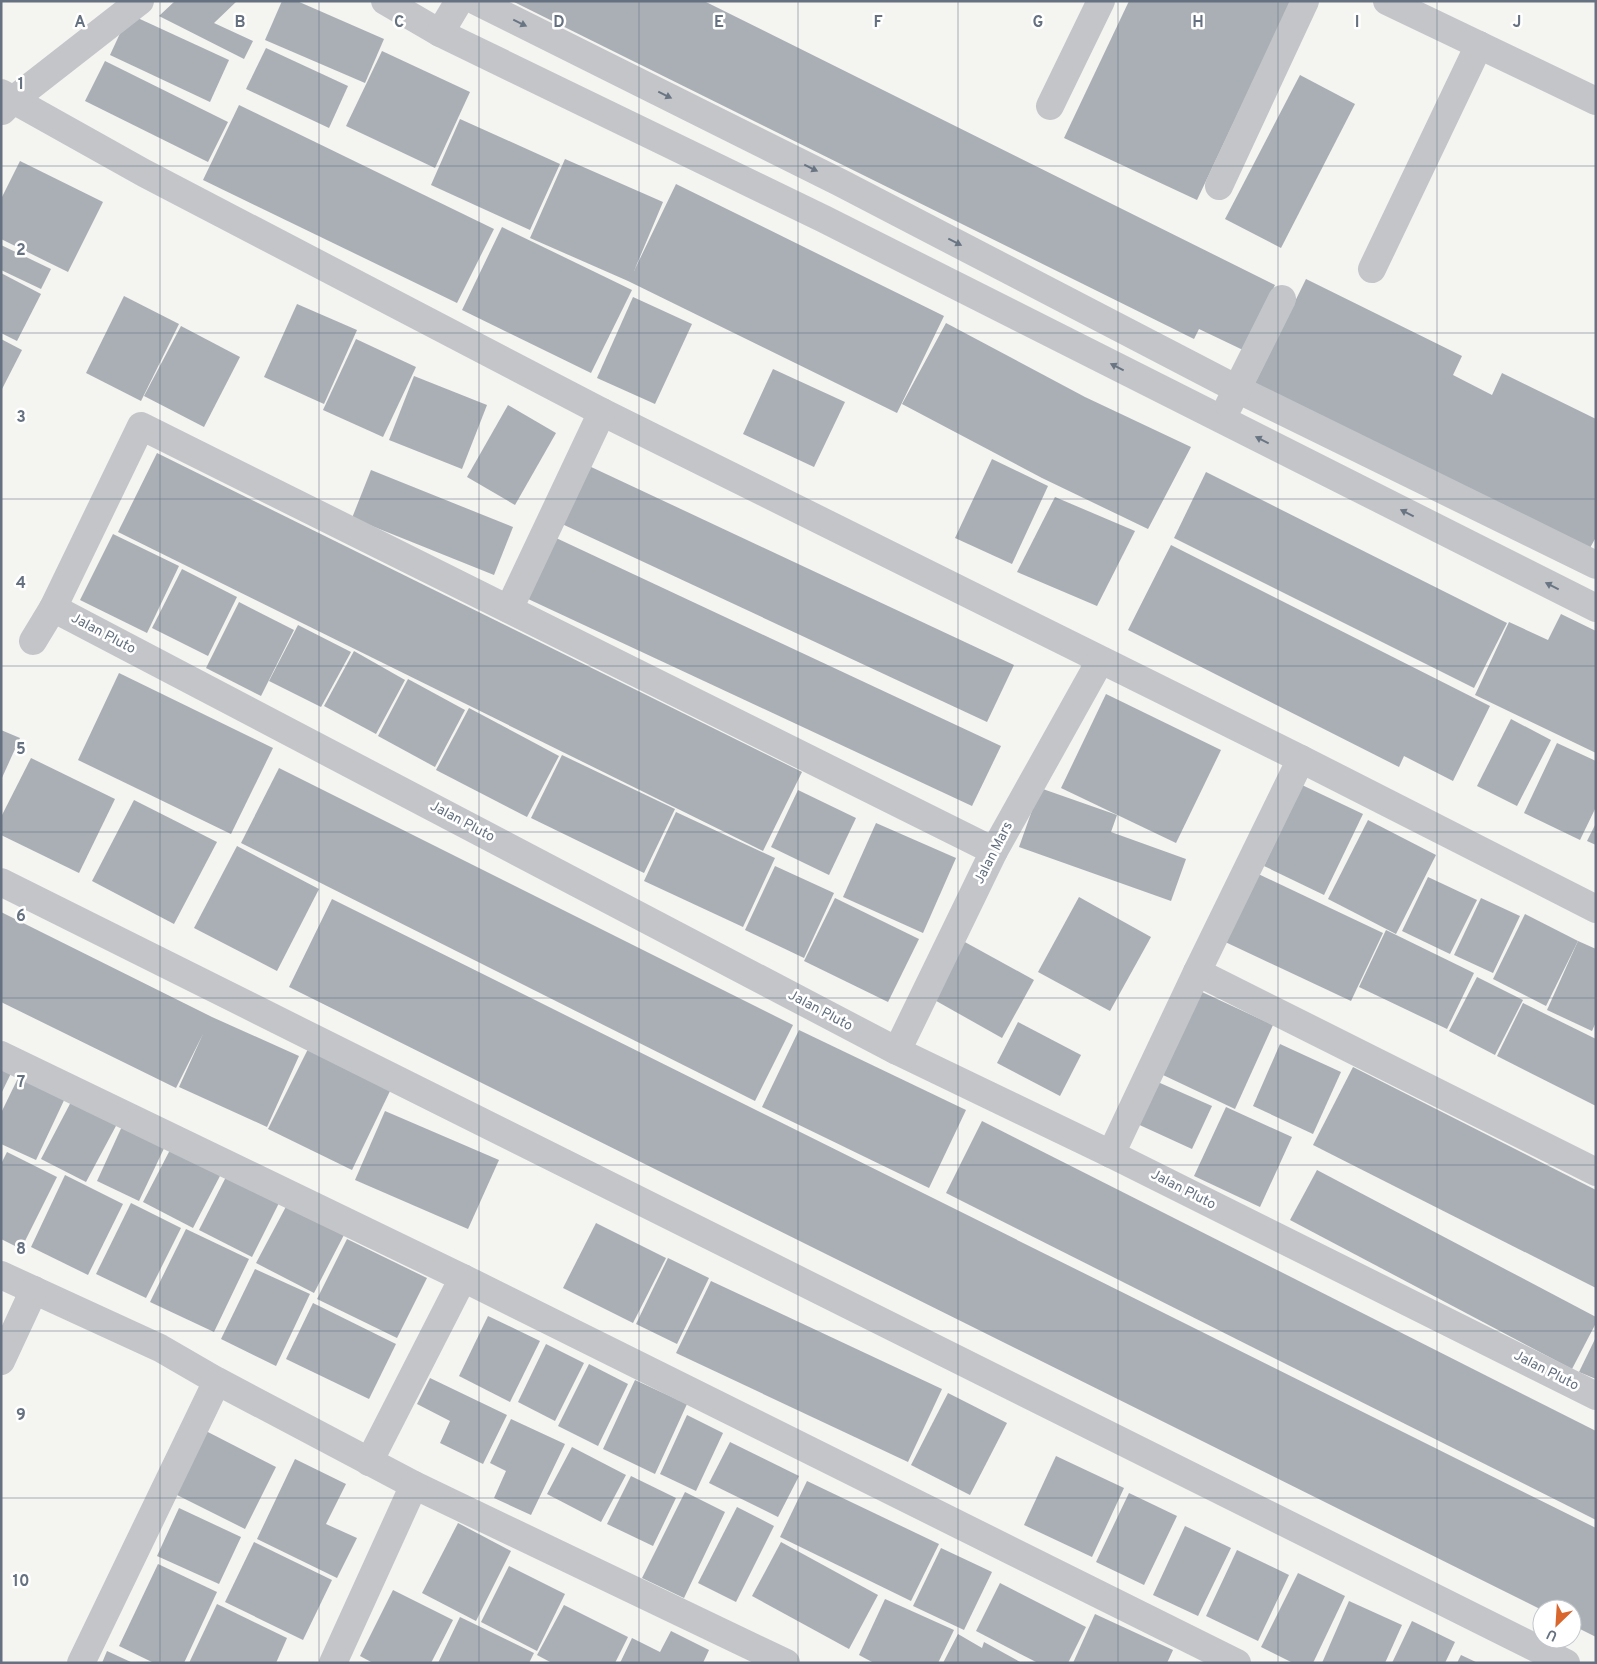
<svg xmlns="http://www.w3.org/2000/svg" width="1597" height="1664" font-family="Overpass,sans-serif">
  <rect width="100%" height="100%" fill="#f4f4f1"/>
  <g fill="#a9afb5">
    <path d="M175 1H237L214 23 253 41 244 59 159 16Z"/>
    <path d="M282 1H297L384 39 365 83 265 40Z"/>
    <path d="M512 1H704L1275 285 1243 350 1199 329 1194 339Z"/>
    <path d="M1129 1H1291L1197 200 1064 138Z"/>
    <path d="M129 14 229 60 210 102 110 55Z"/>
    <path d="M266 48 348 86 329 128 246 89Z"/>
    <path d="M382 51 470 92 435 168 346 126Z"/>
    <path d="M105 61 228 122 208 162 85 101Z"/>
    <path d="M1300 75 1355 104 1281 248 1225 219Z"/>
    <path d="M239 105 494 229 457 303 203 180Z"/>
    <path d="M460 119 560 164 530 230 431 185Z"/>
    <path d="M565 159 663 202 634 271 676 184 944 316 897 413 628 281 530 238Z"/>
    <path d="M20 161 103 202 68 272 1 239V199Z"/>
    <path d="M502 227 632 290 591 373 462 310Z"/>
    <path d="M1 245 51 269 41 289 1 270Z"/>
    <path d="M1 273 41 294 17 341 1 333Z"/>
    <path d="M1306 279 1462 356 1453 375 1492 395 1502 373 1596 419V537L1590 548 1255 383Z"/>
    <path d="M124 296 179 324 141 401 86 373Z"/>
    <path d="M633 297 692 324 655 404 597 378Z"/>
    <path d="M297 304 357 330 324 404 264 377Z"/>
    <path d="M946 323 1085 397 1191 447 1148 529 1042 478 902 404Z"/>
    <path d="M181 326 240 357 204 427 144 396Z"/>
    <path d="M1 339 22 350 1 391Z"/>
    <path d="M356 339 416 367 383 437 323 410Z"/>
    <path d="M773 369 845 402 814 467 743 434Z"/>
    <path d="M414 376 487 405 462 469 389 440Z"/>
    <path d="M508 405 556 433 515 505 467 477Z"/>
    <path d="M157 453 802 772 763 851 118 532Z"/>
    <path d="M992 459 1048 486 1012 564 955 538Z"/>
    <path d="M589 466 1014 665 987 722 562 524Z"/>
    <path d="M371 470 513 527 494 575 352 518Z"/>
    <path d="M1206 472 1507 623 1474 688 1174 538Z"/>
    <path d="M1055 497 1135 531 1097 606 1017 572Z"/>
    <path d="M113 534 179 566 147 633 80 600Z"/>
    <path d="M554 537 1001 746 972 806 526 598Z"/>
    <path d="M1171 545 1490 706 1453 781 1404 756 1399 767 1128 630Z"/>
    <path d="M182 569 237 597 208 656 152 628Z"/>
    <path d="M239 602 294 630 261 696 206 668Z"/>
    <path d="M1561 614 1596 631V753L1475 695 1509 622 1548 640Z"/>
    <path d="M298 625 351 652 321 707 269 681Z"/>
    <path d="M354 651 405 680 376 734 324 706Z"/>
    <path d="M119 673 273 748 231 834 78 760Z"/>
    <path d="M408 679 465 710 435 767 378 736Z"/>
    <path d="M1106 694 1221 750 1176 843 1061 788Z"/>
    <path d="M469 708 559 756 527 817 436 770Z"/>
    <path d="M1511 719 1551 740 1517 806 1477 786Z"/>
    <path d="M1 730 20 738 1 780Z"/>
    <path d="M1557 743 1596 761V807L1580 840 1524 813Z"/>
    <path d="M562 755 675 809 644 873 531 818Z"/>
    <path d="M31 758 115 799 79 873 1 835V817Z"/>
    <path d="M279 768 793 1025 755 1101 241 843Z"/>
    <path d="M1302 785 1363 814 1324 895 1264 866Z"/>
    <path d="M1040 788 1117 815 1111 832 1186 859 1171 901 1019 847Z"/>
    <path d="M798 790 856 818 829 875 771 847Z"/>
    <path d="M134 800 217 842 174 924 92 881Z"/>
    <path d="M676 812 775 858 743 927 644 881Z"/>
    <path d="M1368 820 1436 855 1396 934 1328 899Z"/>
    <path d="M876 823 956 858 923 933 843 897Z"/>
    <path d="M1596 823V845L1587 841Z"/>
    <path d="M237 846 319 889 277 971 194 928Z"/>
    <path d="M775 866 834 893 804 958 745 930Z"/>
    <path d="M1254 872 1383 933 1351 1001 1221 940Z"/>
    <path d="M1428 877 1477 900 1450 954 1402 931Z"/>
    <path d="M1079 897 1151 937 1110 1011 1038 972Z"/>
    <path d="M835 898 919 939 888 1002 804 961Z"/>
    <path d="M1481 898 1520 916 1493 973 1454 955Z"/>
    <path d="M332 899 1596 1528V1637L1572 1625V1609L1542 1610 289 987Z"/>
    <path d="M1 912 212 1017 299 1056 267 1127 179 1087 203 1034 176 1088 1 1002Z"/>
    <path d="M1525 914 1578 941 1546 1006 1493 979Z"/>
    <path d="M1386 930 1474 973 1447 1029 1359 987Z"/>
    <path d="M963 941 1034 980 1002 1038 931 998Z"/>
    <path d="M1578 941 1596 949V1022L1592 1031 1547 1010Z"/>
    <path d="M1477 977 1523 1000 1495 1055 1449 1031Z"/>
    <path d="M1202 992 1273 1025 1235 1109 1163 1075Z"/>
    <path d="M1523 1003 1596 1039V1106L1497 1056Z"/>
    <path d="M1018 1022 1081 1055 1060 1096 997 1063Z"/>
    <path d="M799 1030 966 1110 929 1188 762 1107Z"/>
    <path d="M1280 1044 1341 1072 1313 1134 1253 1106Z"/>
    <path d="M308 1049 391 1089 352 1170 268 1129Z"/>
    <path d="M1 1061 14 1067 1 1094Z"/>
    <path d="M1353 1067 1596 1190V1288L1313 1145Z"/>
    <path d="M20 1074 66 1096 36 1160 1 1144V1113Z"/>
    <path d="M1151 1079 1212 1106 1192 1149 1133 1122Z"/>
    <path d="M72 1100 117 1124 86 1182 41 1159Z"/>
    <path d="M1226 1107 1292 1137 1260 1207 1194 1176Z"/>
    <path d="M385 1111 499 1160 468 1229 355 1180Z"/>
    <path d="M982 1121 1596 1431V1520L946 1193Z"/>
    <path d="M124 1122 167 1142 139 1201 97 1181Z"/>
    <path d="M171 1148 221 1174 193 1228 143 1202Z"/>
    <path d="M7 1152 57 1177 21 1249 1 1239V1164Z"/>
    <path d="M1317 1170 1596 1317V1323L1572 1369 1290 1220Z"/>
    <path d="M229 1171 282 1197 252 1257 199 1230Z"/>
    <path d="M65 1175 123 1204 88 1275 31 1247Z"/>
    <path d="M289 1201 346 1231 314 1293 256 1263Z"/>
    <path d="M131 1203 181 1228 146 1298 96 1274Z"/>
    <path d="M596 1223 666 1258 633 1323 563 1288Z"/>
    <path d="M186 1229 249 1259 214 1332 150 1302Z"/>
    <path d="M347 1239 427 1278 397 1338 317 1299Z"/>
    <path d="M668 1258 709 1278 677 1344 636 1324Z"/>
    <path d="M255 1269 310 1294 276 1366 221 1339Z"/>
    <path d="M711 1281 942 1389 908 1462 676 1353Z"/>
    <path d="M313 1303 396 1344 369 1399 286 1359Z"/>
    <path d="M488 1316 540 1341 510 1402 459 1376Z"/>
    <path d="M1596 1337V1379L1579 1372Z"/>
    <path d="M546 1344 584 1363 555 1421 518 1402Z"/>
    <path d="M589 1364 628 1384 598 1446 558 1426Z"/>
    <path d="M430 1378 507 1415 483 1464 440 1443 450 1421 417 1404Z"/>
    <path d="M635 1380 687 1404 655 1474 603 1449Z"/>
    <path d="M948 1393 1007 1423 970 1495 911 1465Z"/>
    <path d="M687 1415 723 1433 696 1491 660 1474Z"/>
    <path d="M511 1419 565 1444 531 1515 494 1498 506 1471 490 1463Z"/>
    <path d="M204 1430 276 1467 245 1529 173 1493Z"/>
    <path d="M730 1442 799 1476 778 1517 709 1483Z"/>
    <path d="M572 1447 626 1475 601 1522 547 1494Z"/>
    <path d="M1056 1456 1124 1488 1092 1557 1024 1525Z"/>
    <path d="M295 1459 346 1484 326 1524 357 1538 337 1578 257 1539Z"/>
    <path d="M631 1476 676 1498 653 1546 607 1524Z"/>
    <path d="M807 1481 939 1544 911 1601 780 1537Z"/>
    <path d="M685 1492 725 1512 684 1598 642 1578Z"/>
    <path d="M1129 1493 1177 1516 1144 1585 1096 1562Z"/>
    <path d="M737 1507 774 1526 736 1602 698 1583Z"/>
    <path d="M179 1508 241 1537 219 1584 157 1556Z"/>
    <path d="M458 1523 511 1551 476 1621 422 1593Z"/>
    <path d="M1185 1526 1231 1548 1198 1616 1153 1595Z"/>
    <path d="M254 1542 332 1580 303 1640 225 1602Z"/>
    <path d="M781 1542 878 1595 849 1649 752 1596Z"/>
    <path d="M941 1548 992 1572 964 1630 913 1606Z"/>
    <path d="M1237 1550 1289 1575 1258 1641 1206 1616Z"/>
    <path d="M158 1564 217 1592 184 1663H154L119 1646Z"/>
    <path d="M509 1566 565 1594 537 1651 481 1622Z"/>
    <path d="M1298 1573 1345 1596 1313 1663H1293L1261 1647Z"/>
    <path d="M1000 1583 1086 1627 1068 1663H1038L976 1631Z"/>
    <path d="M393 1590 453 1620 431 1663H373L360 1656Z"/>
    <path d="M885 1599 954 1630 938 1663H874L859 1655Z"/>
    <path d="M1349 1601 1402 1625 1385 1663H1322Z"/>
    <path d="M217 1604 287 1638 276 1663H189Z"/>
    <path d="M564 1605 628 1637 615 1663H552L537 1655Z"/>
    <path d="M1095 1614 1173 1650 1167 1663H1073Z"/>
    <path d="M460 1617 534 1653 529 1663H438Z"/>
    <path d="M1412 1621 1455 1642 1445 1663H1392Z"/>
    <path d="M671 1631 709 1650 703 1663H620L632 1638 660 1652Z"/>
    <path d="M958 1634 982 1648 984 1642 1022 1663H943Z"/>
    <path d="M107 1651 133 1663H102Z"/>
    <path d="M1461 1655 1478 1663H1457Z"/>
  </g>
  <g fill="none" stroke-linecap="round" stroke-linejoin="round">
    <g stroke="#c3c5c9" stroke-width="28">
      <path d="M385 1 440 33 824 219 1596 608"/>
      <path d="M476 1 841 183 1237 389 1596 565"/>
      <path d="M1387 1 1596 101"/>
      <path d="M440 33 459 1"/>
      <path d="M1 93 144 173 602 412 1301 759 1596 909"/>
      <path d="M1050 106 1101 1"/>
      <path d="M2 111 13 100 140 1"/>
      <path d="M1219 186 1305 1"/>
      <path d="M1372 269 1479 45"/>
      <path d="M1229 405 1282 299"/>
      <path d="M53 608 897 1051 1111 1154 1596 1396"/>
      <path d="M509 609 602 412"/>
      <path d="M33 641 53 608 141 426 994 851"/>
      <path d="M1 882 1566 1663"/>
      <path d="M1197 972 1596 1172"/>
      <path d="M897 1051 994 851 1100 661"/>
      <path d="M1 1055 463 1278 1237 1663"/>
      <path d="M1111 1154 1197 972 1301 759"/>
      <path d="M1 1275 160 1348 217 1381 414 1485 786 1663"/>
      <path d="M1 1361 34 1290"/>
      <path d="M369 1462 463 1278"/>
      <path d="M81 1663 217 1381"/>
      <path d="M333 1663 414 1485"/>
    </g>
  </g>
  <defs><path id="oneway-solid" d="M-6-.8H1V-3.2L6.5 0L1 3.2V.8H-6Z" transform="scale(1.25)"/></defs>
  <g fill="#6a7584">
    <use href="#oneway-solid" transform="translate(520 23) rotate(26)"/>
    <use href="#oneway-solid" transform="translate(665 95) rotate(26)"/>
    <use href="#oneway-solid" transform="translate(811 168) rotate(26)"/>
    <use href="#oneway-solid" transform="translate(955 242) rotate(27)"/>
    <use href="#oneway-solid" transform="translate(1117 367) rotate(-153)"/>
    <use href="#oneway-solid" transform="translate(1262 440) rotate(-153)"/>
    <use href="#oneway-solid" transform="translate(1407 513) rotate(-153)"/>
    <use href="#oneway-solid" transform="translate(1552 586) rotate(-153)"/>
  </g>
  <path fill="none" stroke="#657180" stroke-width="1" stroke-opacity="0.55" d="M160 1V1663M319 1V1663M479 1V1663M639 1V1663M798 1V1663M958 1V1663M1118 1V1663M1278 1V1663M1437 1V1663M1 166H1596M1 333H1596M1 499H1596M1 666H1596M1 832H1596M1 998H1596M1 1165H1596M1 1331H1596M1 1498H1596"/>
  <g text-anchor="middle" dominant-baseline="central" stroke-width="5" stroke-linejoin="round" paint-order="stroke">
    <g font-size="14" fill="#657180" stroke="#fff">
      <text transform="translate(103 634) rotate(28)">Jalan Pluto</text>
      <text transform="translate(462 822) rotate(28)">Jalan Pluto</text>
      <text transform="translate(994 853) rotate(-63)">Jalan Mars</text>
      <text transform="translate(820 1011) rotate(28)">Jalan Pluto</text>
      <text transform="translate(1183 1190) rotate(27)">Jalan Pluto</text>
      <text transform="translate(1546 1371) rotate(27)">Jalan Pluto</text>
    </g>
  </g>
  <g font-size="16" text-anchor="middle" font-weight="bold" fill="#657180" stroke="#fff" stroke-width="5" stroke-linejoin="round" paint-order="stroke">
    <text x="80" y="27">A</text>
    <text x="240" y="27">B</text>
    <text x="399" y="27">C</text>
    <text x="559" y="27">D</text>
    <text x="719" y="27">E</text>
    <text x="878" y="27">F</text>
    <text x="1038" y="27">G</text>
    <text x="1198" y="27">H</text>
    <text x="1357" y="27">I</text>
    <text x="1517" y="27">J</text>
    <text x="21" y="89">1</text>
    <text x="21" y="255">2</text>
    <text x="21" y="422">3</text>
    <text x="21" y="588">4</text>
    <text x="21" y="754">5</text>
    <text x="21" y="921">6</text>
    <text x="21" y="1087">7</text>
    <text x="21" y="1254">8</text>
    <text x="21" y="1420">9</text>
    <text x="21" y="1586">10</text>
  </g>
  <rect width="1597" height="1664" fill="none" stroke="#657180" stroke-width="5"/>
  <g transform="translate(1557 1624) rotate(205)"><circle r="24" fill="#ffffff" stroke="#c1c6cc"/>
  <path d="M0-4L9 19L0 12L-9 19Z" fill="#d8662d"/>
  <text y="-8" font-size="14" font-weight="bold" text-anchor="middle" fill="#657180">U</text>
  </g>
</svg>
